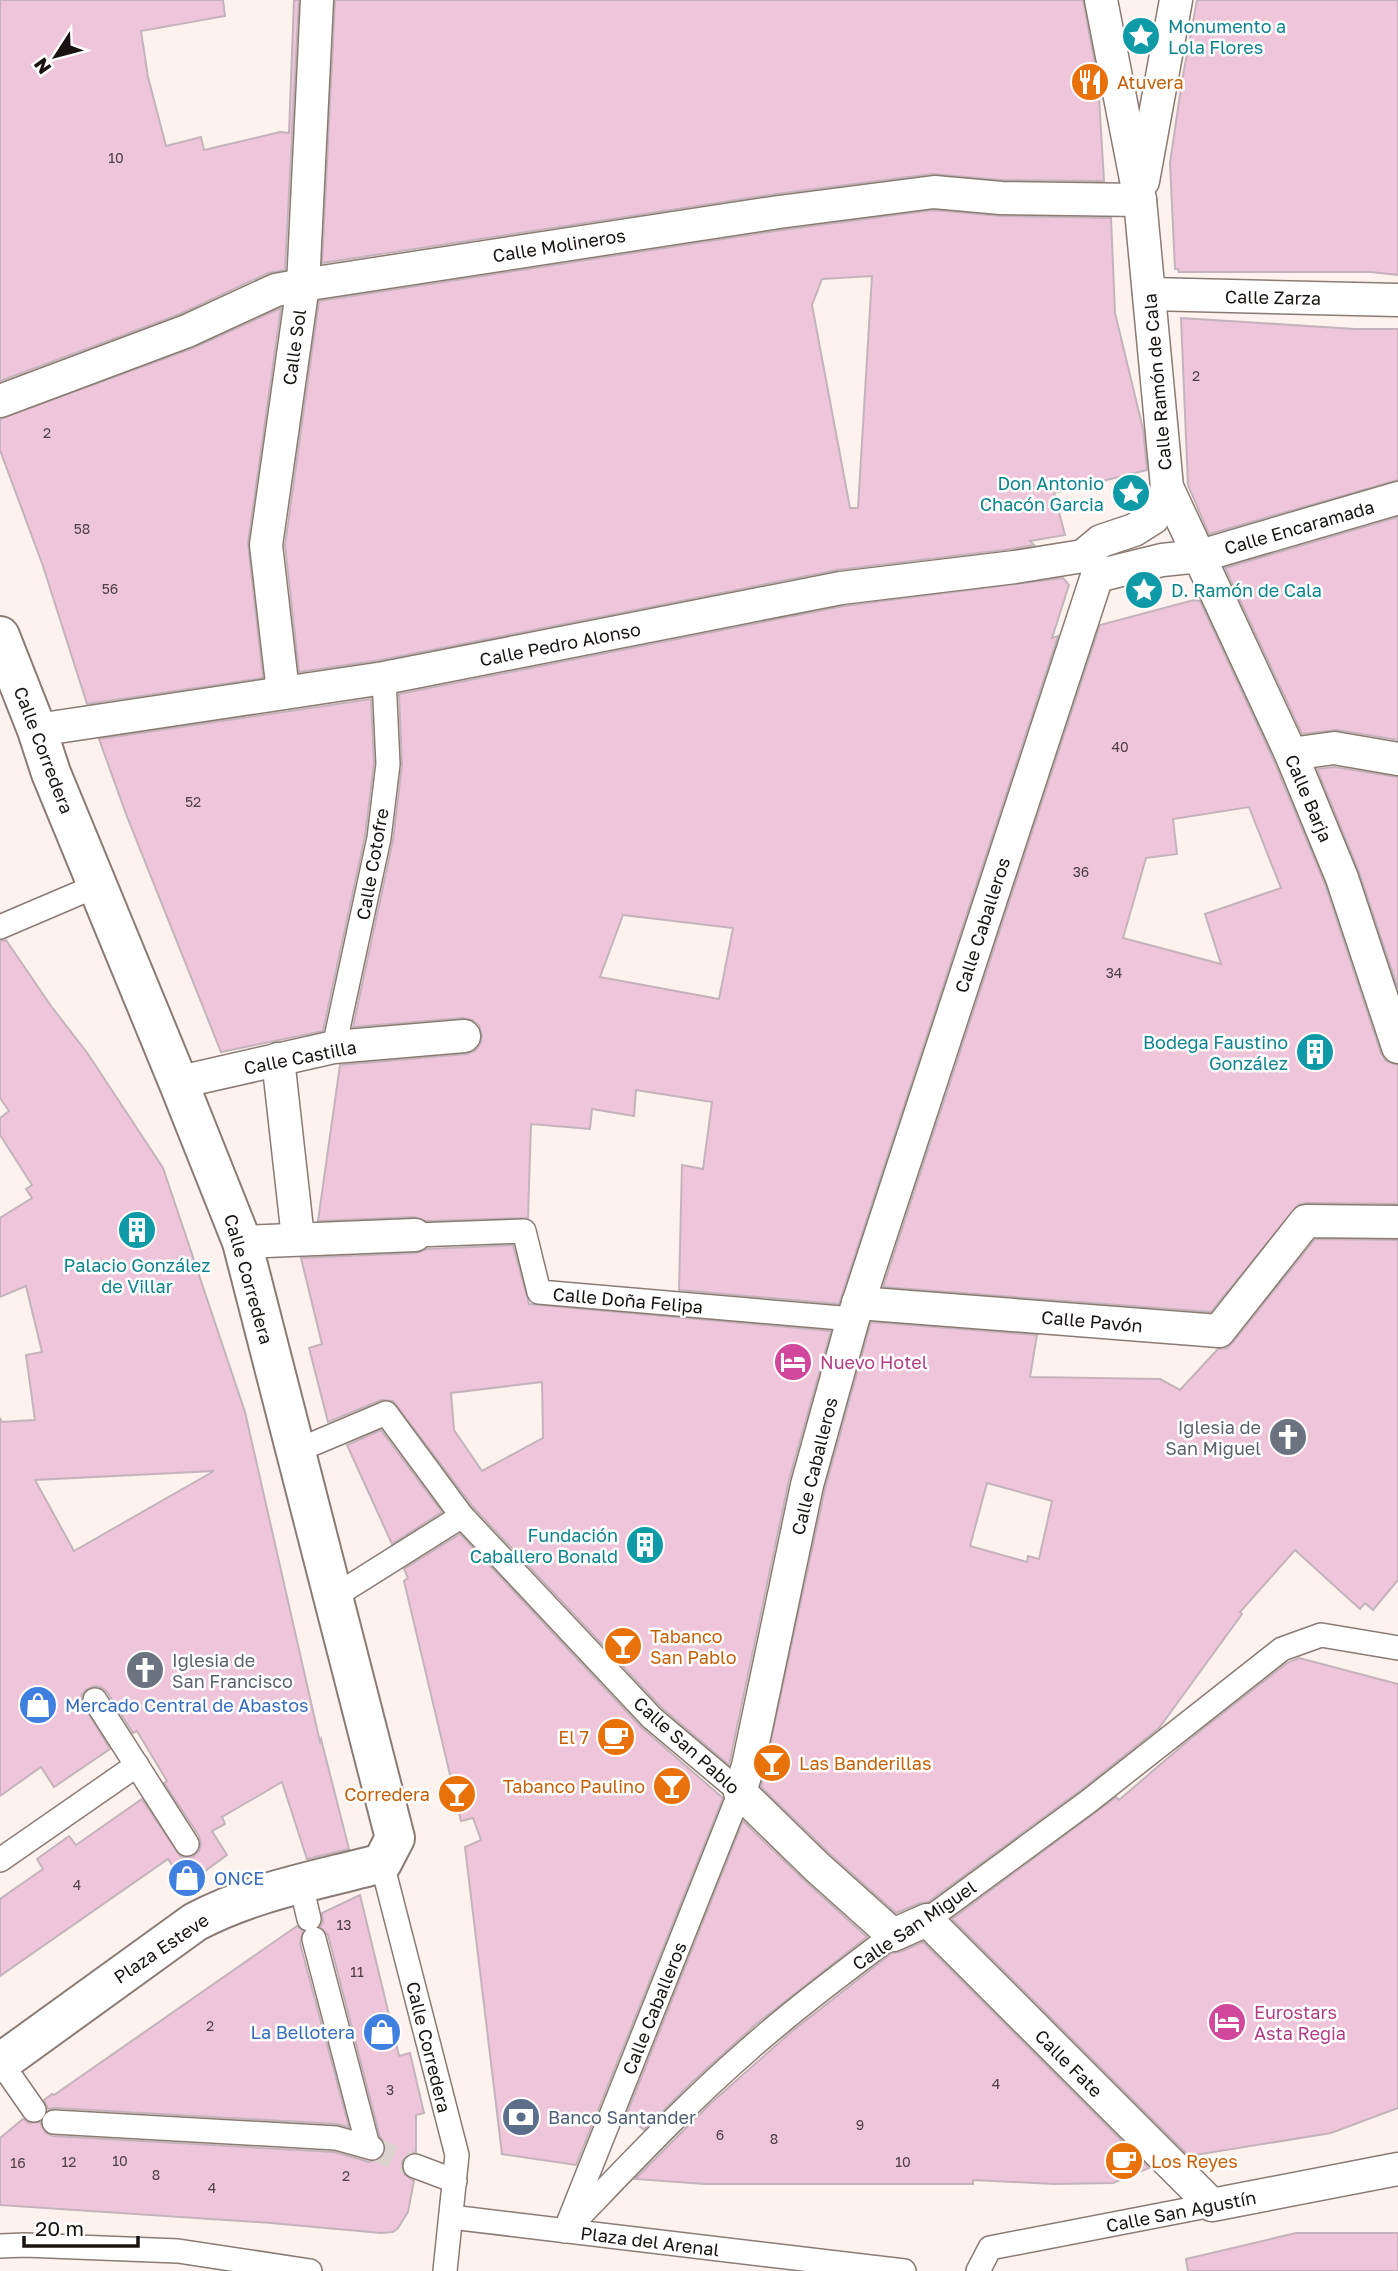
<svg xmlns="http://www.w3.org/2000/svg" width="1398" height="2271" font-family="'Golos Text',sans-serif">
  <rect width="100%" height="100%" fill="#fdf2ee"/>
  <g fill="#efc5da" stroke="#c4b3bb" stroke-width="2" fill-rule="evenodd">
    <path d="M0 0H223L225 16 141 31 148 77 166 146 201 137 204 150 280 132 289 133 294 0H299L285 270 268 273 180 314 0 381Z"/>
    <path d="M335 0H1083L1098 80 1104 181 1002 180 932 174 776 194 322 263Z"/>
    <path d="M1197 0H1398V275L1371 272H1179L1178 269H1175L1170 163 1182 81Z"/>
    <path d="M934 210 1001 216 1111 218 1115 313 1143 429 1147 470 1054 493 1065 535 1030 541 1034 545 1012 549 837 570 381 660 299 672 285 545 319 301 782 230ZM872 276 858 508H850L812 305 822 279Z"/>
    <path d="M281 308 248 543 263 678 87 704 43 566 0 450V419L193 348Z"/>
    <path d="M1181 318 1355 329H1398V480L1209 534 1188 485Z"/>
    <path d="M1398 517V740L1337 730 1302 734 1225 568Z"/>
    <path d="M1063 578 1069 585 1052 638 1058 636 839 1304 679 1290 682 1165 703 1169 712 1102 636 1090 634 1116 592 1109 590 1129 531 1124 528 1218 426 1221 414 1217 318 1221 340 1065 466 1054 475 1051 481 1043 482 1035 479 1025 472 1020 463 1018 353 1027 393 840 402 765 399 694 844 606ZM623 915 733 928 719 999 600 977Z"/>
    <path d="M1194 600 1200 601 1274 761 1325 884 1381 1053 1386 1061 1398 1065V1204L1306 1203 1298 1205 1211 1312 883 1287 1100 625ZM1249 807 1281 888 1205 914 1221 964 1123 938 1146 858 1177 854 1173 819Z"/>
    <path d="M371 699 374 763 365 836 323 1031 221 1052 126 814 99 739Z"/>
    <path d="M1334 767 1398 777V989L1359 872 1317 769Z"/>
    <path d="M6 940 51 1006 88 1054 163 1168 245 1412 320 1742 321 1739 349 1849 307 1859 282 1782 222 1817 225 1824 212 1831 227 1855 186 1885 168 1859 0 1976V1899L43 1869 37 1859 69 1836 76 1845 142 1799 180 1856 187 1858 194 1856 199 1851 201 1844 199 1836 164 1783 167 1781 137 1731 133 1733 107 1692 101 1687 94 1686 87 1689 82 1694 81 1701 110 1749 54 1787 41 1767 0 1796V1418L2 1422 35 1420 26 1355 42 1352 26 1286 0 1297V1218L32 1198 26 1189 32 1185 0 1135V1118L9 1111 0 1098V941ZM214 1471 74 1551 35 1480Z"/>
    <path d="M1315 1239 1398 1240V1580L1373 1610 1365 1603 1360 1609 1295 1550 1240 1612 1242 1614 1159 1728 1081 1790 928 1902 920 1903 896 1913 830 1854 761 1787 825 1489 871 1322 1037 1335 1030 1377 1160 1379 1180 1390 1218 1349 1227 1348 1233 1342ZM987 1483 1052 1501 1039 1559 1028 1556 1027 1562 970 1546Z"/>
    <path d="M513 1245 529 1304 831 1331 789 1480 729 1765 662 1708 473 1507 393 1401 381 1400 328 1422 309 1348 322 1344 301 1258 416 1253 427 1249ZM542 1382 543 1438 482 1471 454 1430 451 1393Z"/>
    <path d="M381 1430 442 1512 392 1544 347 1445Z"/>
    <path d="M460 1534 642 1728 723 1798 576 2165 502 2154 465 1847 481 1840 473 1818 461 1821 404 1581 408 1578 404 1569Z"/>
    <path d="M1299 1658 1398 1684V2108L1331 2133 1189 2156 952 1919 1116 1797 1119 1800 1190 1739 1287 1663Z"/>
    <path d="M743 1821 804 1880 867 1937 755 2025 692 2082 644 2130 626 2116Z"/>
    <path d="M360 1895 399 2056 410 2053 424 2113 416 2115V2152L407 2155 402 2162 404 2174 414 2181 408 2212 398 2228 393 2232 381 2233 271 2223 0 2205V2138L23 2119 29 2123 40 2122 46 2133 53 2136 334 2152 369 2162 381 2158 385 2152 386 2145 380 2137 328 1935 320 1927 323 1922 322 1913Z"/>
    <path d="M297 1926 303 1931 300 1943 349 2127 337 2124 55 2108 48 2109 44 2100 52 2094 54 2095Z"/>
    <path d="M923 1942 1149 2168 1113 2183 1054 2184 973 2180V2184H705L635 2179 711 2103 791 2032 892 1953 900 1952Z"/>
    <path d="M1296 2233H1398V2271H1188L1186 2259Z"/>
  </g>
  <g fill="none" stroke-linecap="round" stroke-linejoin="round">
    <path stroke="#dbd1cd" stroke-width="23" stroke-dasharray="23 11" stroke-linecap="butt" d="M372 2148 415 2166"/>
    <defs>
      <g id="pedestrian">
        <path d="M0 927 89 889"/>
        <path d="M334 1047 379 838 388 764 384 678"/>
        <path d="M415 1235 524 1231 539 1292 853 1319"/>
        <path d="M315 1443 386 1413 462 1516"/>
        <path d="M346 1589 462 1516 652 1718 740 1792 565 2231"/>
        <path d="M95 1700 187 1844"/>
        <path d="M0 1860 137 1765"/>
        <path d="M386 1879 457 2155 445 2271"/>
        <path d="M305 1902 309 1919"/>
        <path d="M927 1920 1089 1801 1282 1649 1321 1635 1398 1648"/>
        <path d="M314 1939 368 2146"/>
        <path d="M11 2077 34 2110"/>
        <path d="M54 2122 336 2138 372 2148"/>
        <path d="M415 2166 455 2181"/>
        <path d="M451 2217 904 2271"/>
        <path d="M572 2224C629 2165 685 2105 747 2051 793 2010 843 1973 893 1935"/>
        <path d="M0 2246 25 2245 178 2251 310 2271"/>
        <path d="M978 2271 990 2248 1212 2205"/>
      </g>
      <g id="minor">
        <path d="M1101 0 1140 200 1167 487 1291 754 1342 878 1398 1047"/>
        <path d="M1143 181 1176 0"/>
        <path d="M1149 294 1398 300"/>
        <path d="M0 401 187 331 276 290 303 285 779 212 934 192 1001 198 1140 200"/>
        <path d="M1083 556 1101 541 1134 530 1153 518 1163 503 1167 487"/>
        <path d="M1097 576 853 1319 807 1485 748 1766 740 1792 817 1867 893 1935 927 1920 1212 2205 1398 2169"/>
        <path d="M1097 576 1162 560 1200 556 1398 498"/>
        <path d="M283 692 266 545 303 285 317 0"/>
        <path d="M37 730 384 678 841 588 1015 567 1083 556"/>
        <path d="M1291 754 1334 748 1398 759"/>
        <path d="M278 1059 298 1238"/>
        <path d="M179 1084 193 1079 334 1047 464 1036"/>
        <path d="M242 1242 415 1235"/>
        <path d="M858 1303 1219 1331 1306 1221 1398 1222"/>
      </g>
      <path id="tertiary" d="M0 636 37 730 51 773 179 1084 242 1242 395 1838 382 1863C319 1880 253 1891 195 1922L0 2063"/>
    </defs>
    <use href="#pedestrian" stroke="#8a7b74" stroke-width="26"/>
    <use href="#minor" stroke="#8a7b74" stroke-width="35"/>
    <use href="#tertiary" stroke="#8a7b74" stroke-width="42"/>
    <use href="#pedestrian" stroke="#fff" stroke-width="23"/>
    <use href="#minor" stroke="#fff" stroke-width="32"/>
    <use href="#tertiary" stroke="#fff" stroke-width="38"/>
  </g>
  <defs>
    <symbol id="sight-disc" viewBox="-11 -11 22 22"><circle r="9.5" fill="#0f9aa8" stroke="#fff"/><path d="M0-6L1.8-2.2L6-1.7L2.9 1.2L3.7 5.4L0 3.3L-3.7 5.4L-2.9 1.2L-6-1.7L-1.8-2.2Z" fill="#fff"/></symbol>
    <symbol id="restaurant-disc" viewBox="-11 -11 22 22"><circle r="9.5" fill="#e8710a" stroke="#fff"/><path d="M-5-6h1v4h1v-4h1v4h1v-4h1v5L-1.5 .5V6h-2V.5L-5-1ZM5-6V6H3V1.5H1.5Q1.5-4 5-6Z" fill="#fff"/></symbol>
    <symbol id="building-disc" viewBox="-11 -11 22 22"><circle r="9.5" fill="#0f9aa8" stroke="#fff"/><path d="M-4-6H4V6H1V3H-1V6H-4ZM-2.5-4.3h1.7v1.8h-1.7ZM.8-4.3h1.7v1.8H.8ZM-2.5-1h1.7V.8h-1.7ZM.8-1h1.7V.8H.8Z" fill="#fff"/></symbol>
    <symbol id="hotel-disc" viewBox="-11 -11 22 22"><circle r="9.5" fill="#d1479c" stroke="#fff"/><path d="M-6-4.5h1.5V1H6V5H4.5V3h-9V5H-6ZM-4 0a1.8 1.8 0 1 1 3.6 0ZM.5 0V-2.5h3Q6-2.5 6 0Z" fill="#fff"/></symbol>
    <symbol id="church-disc" viewBox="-11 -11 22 22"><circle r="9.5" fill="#6b7280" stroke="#fff"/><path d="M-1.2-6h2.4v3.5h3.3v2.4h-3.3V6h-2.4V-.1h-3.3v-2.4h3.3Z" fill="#fff"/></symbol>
    <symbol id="bar-disc" viewBox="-11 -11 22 22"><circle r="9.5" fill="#e8710a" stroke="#fff"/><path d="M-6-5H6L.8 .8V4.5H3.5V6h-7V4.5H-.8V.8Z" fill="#fff"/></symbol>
    <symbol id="shop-disc" viewBox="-11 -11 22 22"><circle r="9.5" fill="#3f7fe0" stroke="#fff"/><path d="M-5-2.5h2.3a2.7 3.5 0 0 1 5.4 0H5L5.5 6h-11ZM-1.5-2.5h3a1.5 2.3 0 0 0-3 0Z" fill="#fff"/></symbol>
    <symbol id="cafe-disc" viewBox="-11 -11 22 22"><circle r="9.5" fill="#e8710a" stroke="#fff"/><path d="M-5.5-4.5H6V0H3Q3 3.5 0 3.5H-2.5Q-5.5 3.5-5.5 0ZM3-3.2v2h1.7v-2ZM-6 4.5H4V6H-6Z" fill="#fff"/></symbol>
    <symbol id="bank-disc" viewBox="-11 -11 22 22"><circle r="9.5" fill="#5c6f8a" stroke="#fff"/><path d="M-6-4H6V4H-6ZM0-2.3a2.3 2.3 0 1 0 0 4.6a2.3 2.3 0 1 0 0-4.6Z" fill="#fff"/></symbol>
  </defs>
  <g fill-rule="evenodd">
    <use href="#sight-disc" x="1119" y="14" width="44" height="44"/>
    <use href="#restaurant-disc" x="1068" y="60" width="44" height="44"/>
    <use href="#sight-disc" x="1109" y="471" width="44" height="44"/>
    <use href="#sight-disc" x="1122" y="568" width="44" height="44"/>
    <use href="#building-disc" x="1293" y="1030" width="44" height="44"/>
    <use href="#building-disc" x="115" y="1208" width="44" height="44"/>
    <use href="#hotel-disc" x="771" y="1340" width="44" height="44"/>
    <use href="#church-disc" x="1266" y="1415" width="44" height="44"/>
    <use href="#building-disc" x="623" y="1523" width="44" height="44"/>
    <use href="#bar-disc" x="601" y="1624" width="44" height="44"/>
    <use href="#church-disc" x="123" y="1648" width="44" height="44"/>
    <use href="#shop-disc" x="16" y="1683" width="44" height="44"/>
    <use href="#cafe-disc" x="594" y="1715" width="44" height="44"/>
    <use href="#bar-disc" x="750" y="1741" width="44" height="44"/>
    <use href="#bar-disc" x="650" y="1764" width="44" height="44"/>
    <use href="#bar-disc" x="435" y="1772" width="44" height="44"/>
    <use href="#shop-disc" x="165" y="1856" width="44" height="44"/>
    <use href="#hotel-disc" x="1205" y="2000" width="44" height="44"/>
    <use href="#shop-disc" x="360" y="2010" width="44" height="44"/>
    <use href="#bank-disc" x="499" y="2095" width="44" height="44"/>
    <use href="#cafe-disc" x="1102" y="2139" width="44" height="44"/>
  </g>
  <g text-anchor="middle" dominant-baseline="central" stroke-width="5" stroke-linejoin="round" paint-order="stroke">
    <g font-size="14" fill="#4e4043">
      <text x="116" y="157">10</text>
      <text x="1196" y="375">2</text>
      <text x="47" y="432">2</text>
      <text x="82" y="528">58</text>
      <text x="110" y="588">56</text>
      <text x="1120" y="746">40</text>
      <text x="193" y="801">52</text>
      <text x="1081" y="871">36</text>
      <text x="1114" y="972">34</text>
      <text x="77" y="1884">4</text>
      <text x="344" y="1924">13</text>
      <text x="357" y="1971">11</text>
      <text x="210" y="2025">2</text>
      <text x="996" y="2083">4</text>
      <text x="390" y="2089">3</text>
      <text x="860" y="2124">9</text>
      <text x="720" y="2134">6</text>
      <text x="774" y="2138">8</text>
      <text x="120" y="2160">10</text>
      <text x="69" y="2161">12</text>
      <text x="903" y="2161">10</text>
      <text x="18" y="2162">16</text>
      <text x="156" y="2174">8</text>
      <text x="346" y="2175">2</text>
      <text x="212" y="2187">4</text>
    </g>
    <g font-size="18" fill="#0d838f" stroke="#fff" text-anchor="end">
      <text x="1168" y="26" text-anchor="start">Monumento a<tspan x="1168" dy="21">Lola Flores</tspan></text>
      <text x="1104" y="483">Don Antonio<tspan x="1104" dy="21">Chacón Garcia</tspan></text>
      <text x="1171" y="590" text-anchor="start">D. Ramón de Cala</text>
      <text x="1288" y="1042">Bodega Faustino<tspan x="1288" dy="21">González</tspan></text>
      <text x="137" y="1265" text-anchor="middle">Palacio González<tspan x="137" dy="21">de Villar</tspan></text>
      <text x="618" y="1535">Fundación<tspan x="618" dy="21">Caballero Bonald</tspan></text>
    </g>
    <g font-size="18" fill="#c56008" stroke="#fff" text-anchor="start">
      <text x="1117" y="82">Atuvera</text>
      <text x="650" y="1636">Tabanco<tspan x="650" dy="21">San Pablo</tspan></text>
      <text x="589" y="1737" text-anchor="end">El 7</text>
      <text x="799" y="1763">Las Banderillas</text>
      <text x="645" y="1786" text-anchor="end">Tabanco Paulino</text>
      <text x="430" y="1794" text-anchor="end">Corredera</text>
      <text x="1151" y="2161">Los Reyes</text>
    </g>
    <g font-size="18" fill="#191311" stroke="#fff">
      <text transform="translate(559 245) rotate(-9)">Calle Molineros</text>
      <text transform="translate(1273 297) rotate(1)">Calle Zarza</text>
      <text transform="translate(294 347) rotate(-82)">Calle Sol</text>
      <text transform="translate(1157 382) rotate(-95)">Calle Ramón de Cala</text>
      <text transform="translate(1299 527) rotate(-16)">Calle Encaramada</text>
      <text transform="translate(560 644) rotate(-11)">Calle Pedro Alonso</text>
      <text transform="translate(44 750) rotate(69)">Calle Corredera</text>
      <text transform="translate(1309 798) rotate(67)">Calle Barja</text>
      <text transform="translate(372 864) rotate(-80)">Calle Cotofre</text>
      <text transform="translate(982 925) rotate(-72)">Calle Caballeros</text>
      <text transform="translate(300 1057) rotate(-11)">Calle Castilla</text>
      <text transform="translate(249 1279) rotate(74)">Calle Corredera</text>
      <text transform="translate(628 1300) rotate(5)">Calle Doña Felipa</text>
      <text transform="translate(1092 1321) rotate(5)">Calle Pavón</text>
      <text transform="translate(814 1466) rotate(-76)">Calle Caballeros</text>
      <text transform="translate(687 1745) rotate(42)">Calle San Pablo</text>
      <text transform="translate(914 1925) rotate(-34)">Calle San Miguel</text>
      <text transform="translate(161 1948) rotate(-34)">Plaza Esteve</text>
      <text transform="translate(654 2008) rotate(-68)">Calle Caballeros</text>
      <text transform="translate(429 2047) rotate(76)">Calle Corredera</text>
      <text transform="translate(1069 2063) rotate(45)">Calle Fate</text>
      <text transform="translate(1181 2211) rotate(-11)">Calle San Agustín</text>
      <text transform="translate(650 2241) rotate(7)">Plaza del Arenal</text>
    </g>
    <g font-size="18" fill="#b23c85" stroke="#fff" text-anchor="start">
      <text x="820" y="1362">Nuevo Hotel</text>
      <text x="1254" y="2012">Eurostars<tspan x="1254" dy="21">Asta Regia</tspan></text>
    </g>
    <g font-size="18" fill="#5b616d" stroke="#fff" text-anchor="end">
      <text x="1261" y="1427">Iglesia de<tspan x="1261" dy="21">San Miguel</tspan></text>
      <text x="172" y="1660" text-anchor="start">Iglesia de<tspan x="172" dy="21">San Francisco</tspan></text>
    </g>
    <g font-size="18" fill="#366cbe" stroke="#fff" text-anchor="start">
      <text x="65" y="1705">Mercado Central de Abastos</text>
      <text x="214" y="1878">ONCE</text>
      <text x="355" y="2032" text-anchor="end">La Bellotera</text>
    </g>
    <g font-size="18" fill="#4e5e75" stroke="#fff" text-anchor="start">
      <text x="548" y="2117">Banco Santander</text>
    </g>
  </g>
  <g transform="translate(56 56) rotate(234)" stroke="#ffffff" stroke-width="5" paint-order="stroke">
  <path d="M0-5L12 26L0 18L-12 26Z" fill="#191311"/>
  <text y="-10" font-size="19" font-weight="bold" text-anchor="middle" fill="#191311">N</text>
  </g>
  <path d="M24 2236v10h114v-10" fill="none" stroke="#191311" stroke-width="3.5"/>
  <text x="35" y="2236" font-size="21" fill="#191311" stroke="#ffffff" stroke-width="5" paint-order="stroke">20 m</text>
</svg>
